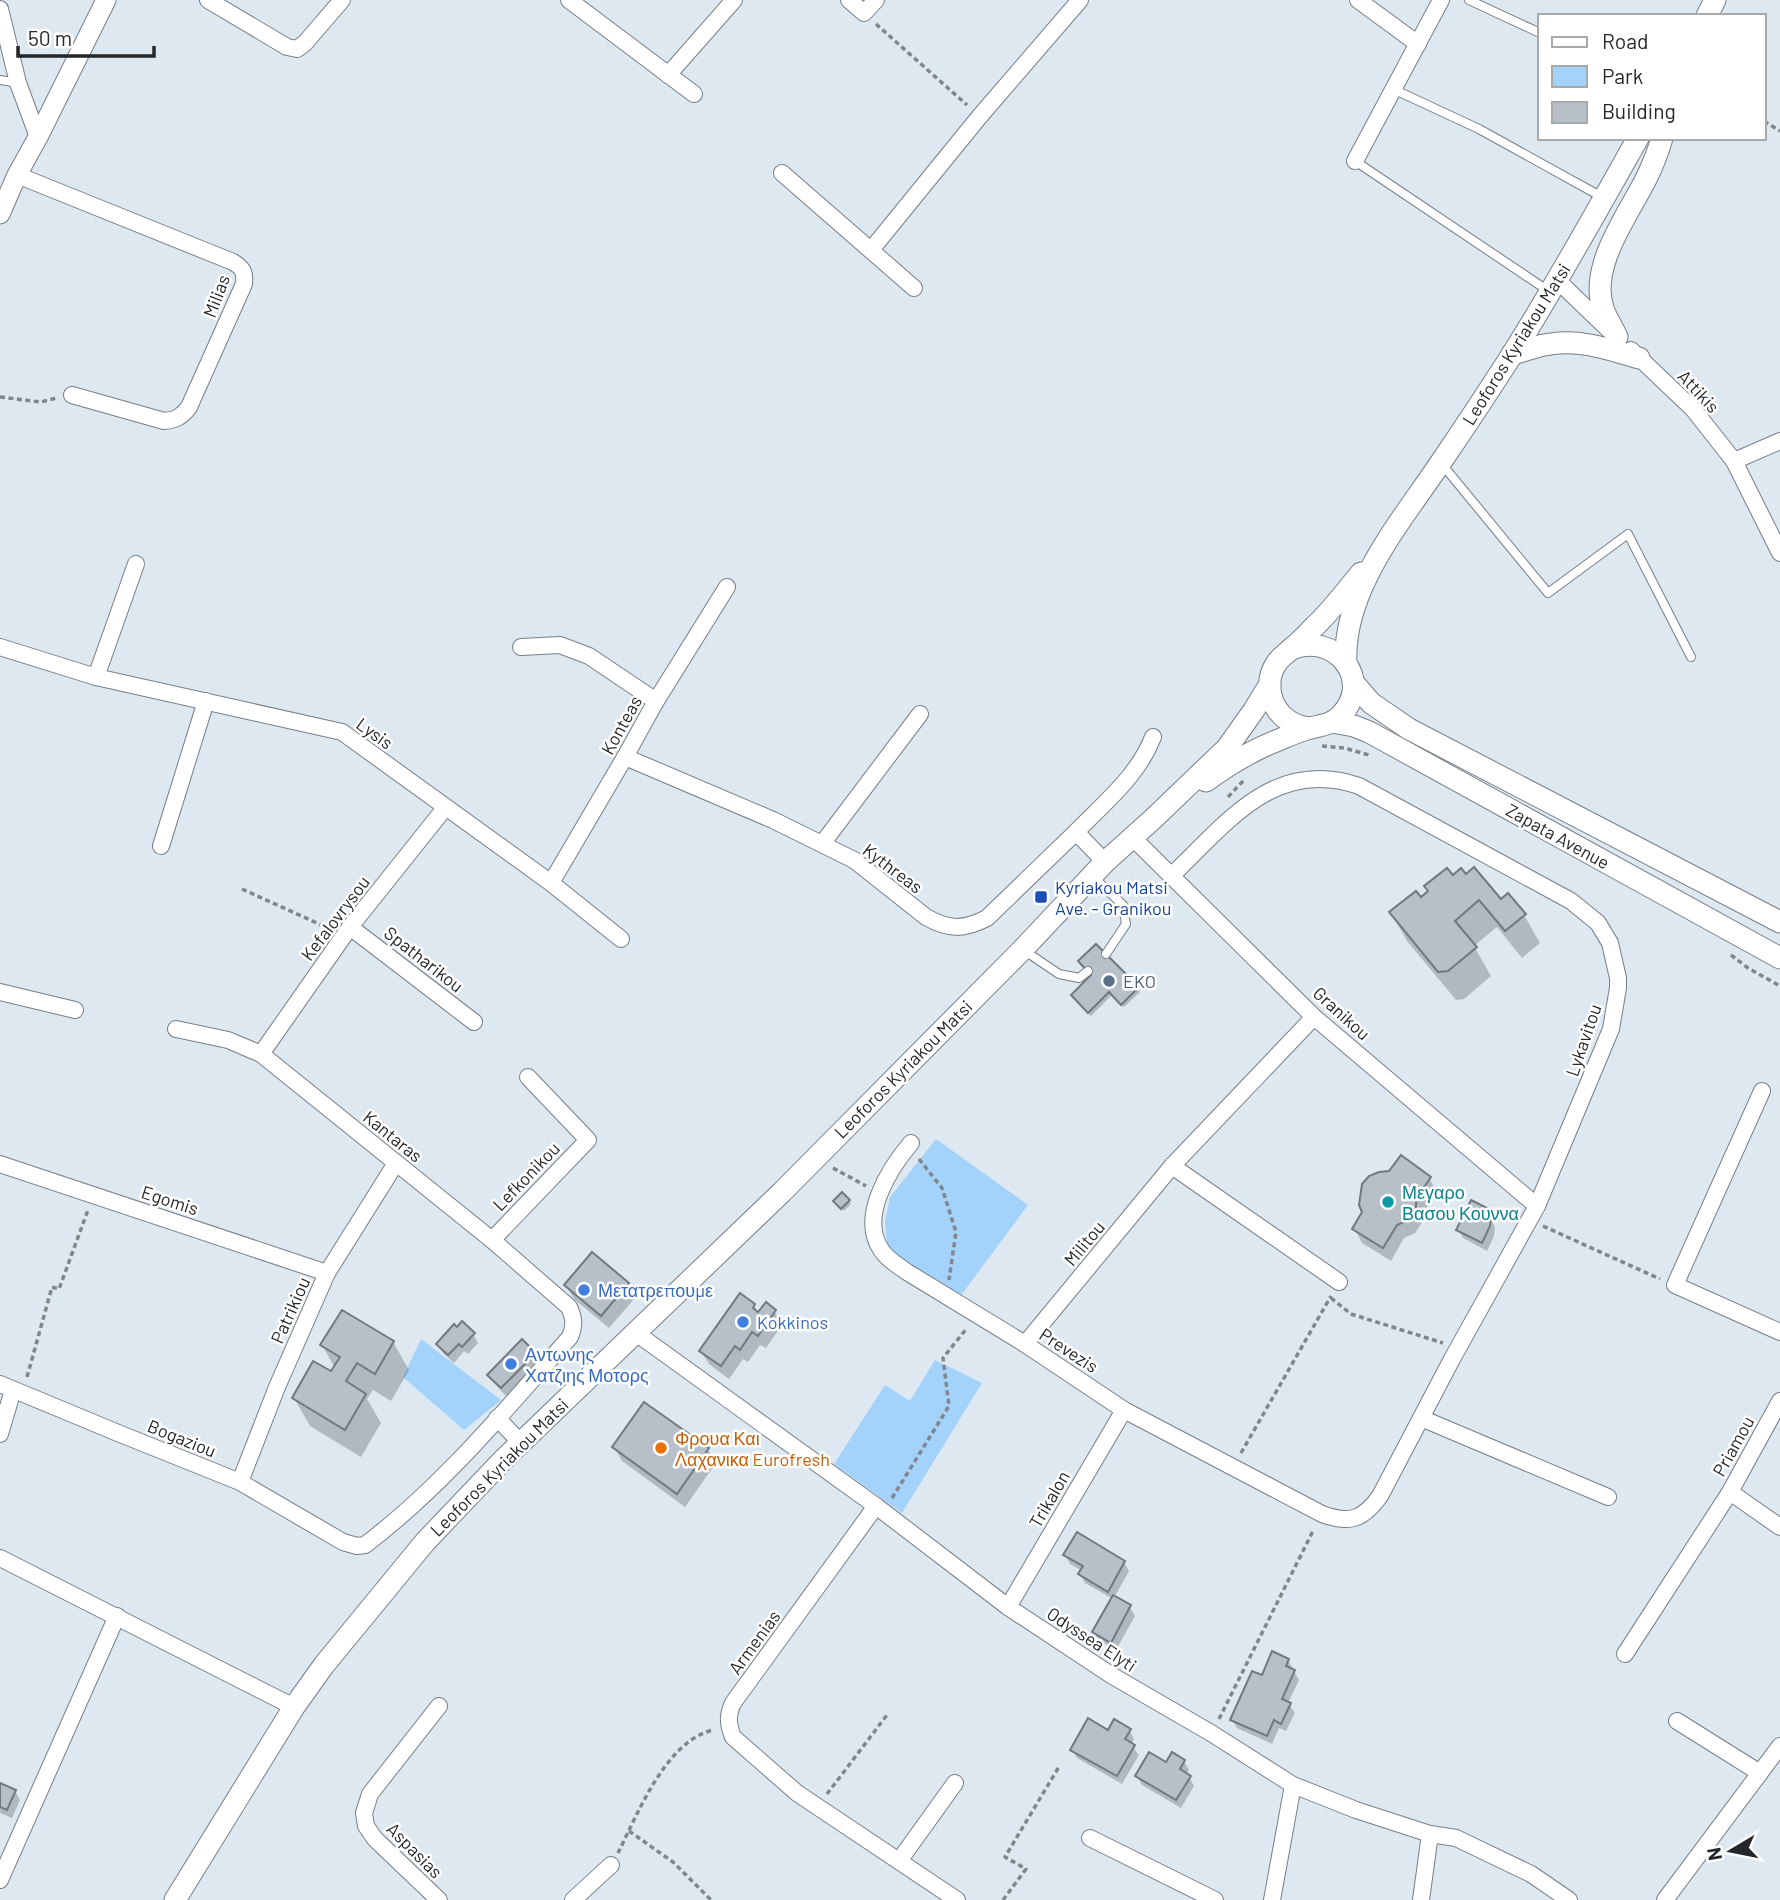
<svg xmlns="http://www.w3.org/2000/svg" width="1780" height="1900" font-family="Barlow,sans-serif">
  <rect width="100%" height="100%" fill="#dee8f1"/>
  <g fill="#a3d2fb">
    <path d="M936 1139 1028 1205 956 1302 887 1246 885 1222 890 1197Z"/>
    <path d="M421 1339 501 1400 464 1430 403 1377Z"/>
    <path d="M935 1360 982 1383 902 1513 834 1464 885 1385 910 1401Z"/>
  </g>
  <g fill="#0003">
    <path d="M1453 877 1524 915 1540 943 1522 958 1497 927 1474 946 1491 976 1464 999 1456 1000 1407 941 1391 913 1420 899Z"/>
    <path d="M1096 946 1140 992 1124 1007 1112 995 1091 1016 1073 996 1093 976Z"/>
    <path d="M1429 1178 1437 1192 1422 1214 1423 1221 1415 1233 1404 1238 1391 1261 1362 1243 1355 1229Z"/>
    <path d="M849 1201 851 1204 844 1211 838 1205Z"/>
    <path d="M1485 1209 1495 1227 1494 1236 1487 1251 1463 1238 1458 1230Z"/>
    <path d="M627 1284 635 1298 609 1328 574 1299 566 1285Z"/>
    <path d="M754 1306 759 1315 774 1311 782 1325 766 1348 760 1345 748 1362 743 1359 729 1379 709 1364 701 1351Z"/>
    <path d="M473 1334 478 1343 468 1354 464 1351 454 1363 443 1353 438 1344Z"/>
    <path d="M393 1342 409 1370 391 1401 373 1390 367 1399 381 1423 361 1457 310 1426 294 1398 332 1374 335 1368 322 1345Z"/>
    <path d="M535 1354 540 1363 506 1396 494 1383 489 1375Z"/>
    <path d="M645 1404 708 1450 716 1463 685 1507 622 1461 614 1447Z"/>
    <path d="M1065 1555 1124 1562 1129 1571 1114 1598 1130 1607 1135 1616 1116 1650 1099 1641 1094 1632 1113 1599 1085 1583 1080 1574 1082 1571 1070 1564Z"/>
    <path d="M1288 1660 1299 1680 1288 1703 1295 1713 1286 1731 1279 1728 1272 1744 1237 1728 1232 1720 1263 1677Z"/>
    <path d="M1129 1730 1134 1739 1131 1745 1139 1755 1122 1784 1077 1758 1072 1750 1109 1732Z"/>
    <path d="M1184 1761 1189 1770 1186 1775 1189 1777 1194 1786 1181 1808 1142 1785 1137 1776 1167 1765Z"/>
    <path d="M0 1785 15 1791 20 1800 12 1818 0 1813Z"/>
  </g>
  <g fill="#b7c0c9" stroke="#707981" stroke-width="2">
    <path d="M1474 867 1501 899 1508 893 1526 914 1505 931 1479 900 1455 921 1477 947 1448 971 1438 972 1389 912 1416 891 1421 897 1428 891 1424 886 1447 868 1453 875 1461 868 1466 874Z"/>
    <path d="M1096 944 1139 987 1121 1005 1109 992 1088 1013 1071 995 1091 975 1078 961Z"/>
    <path d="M1401 1155 1431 1177 1416 1199V1207L1408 1220 1397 1225 1383 1248 1352 1229 1362 1212 1359 1205 1362 1184 1369 1176 1379 1172 1389 1171Z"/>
    <path d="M842 1192 850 1200 841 1209 833 1201Z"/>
    <path d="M1471 1200 1487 1208 1491 1217 1490 1226 1482 1243 1456 1230Z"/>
    <path d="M592 1252 629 1283 601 1316 564 1285Z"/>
    <path d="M740 1293 755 1304 753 1308 758 1312 766 1302 776 1310 758 1336 752 1332 740 1350 735 1346 721 1366 699 1351Z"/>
    <path d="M342 1310 394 1341 375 1374 357 1363 346 1381 366 1394 345 1430 292 1398 313 1361 331 1371 340 1357 320 1345Z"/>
    <path d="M462 1321 475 1333 462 1347 459 1344 448 1355 436 1344 454 1324 457 1327Z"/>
    <path d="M522 1339 536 1353 501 1388 487 1375Z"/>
    <path d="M644 1402 709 1448 677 1494 612 1447Z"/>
    <path d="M1077 1532 1125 1561 1108 1592 1078 1574 1083 1566 1063 1555Z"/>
    <path d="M1113 1595 1131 1605 1111 1643 1092 1632Z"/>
    <path d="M1272 1651 1289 1659 1286 1666 1295 1670 1282 1699 1291 1703 1281 1724 1274 1720 1267 1736 1230 1720 1252 1671 1262 1675Z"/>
    <path d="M1088 1718 1108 1730 1114 1719 1131 1729 1125 1739 1135 1745 1117 1776 1070 1750Z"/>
    <path d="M1149 1752 1166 1762 1172 1752 1185 1760 1180 1769 1191 1776 1176 1800 1135 1776Z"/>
    <path d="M0 1783 16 1790 7 1810 0 1807Z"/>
  </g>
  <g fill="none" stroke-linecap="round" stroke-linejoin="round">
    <defs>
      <g id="service">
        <path d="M1469 0 1540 33"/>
        <path d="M0 80 18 83"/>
        <path d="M1393 89 1479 129 1602 197"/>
        <path d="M1355 161 1550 292"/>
        <path d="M1441 463 1548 593 1628 534 1691 657"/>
        <path d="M1092 876 1123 905 1126 924 1106 954"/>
        <path d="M1025 951 1059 974 1079 978 1088 971"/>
      </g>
      <g id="minor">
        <path d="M208 0 287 47 297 49 305 43 342 0"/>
        <path d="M569 0 694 94"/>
        <path d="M849 0 864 13 876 0"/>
        <path d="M1358 0 1418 44"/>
        <path d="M0 9 18 83 38 137"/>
        <path d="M668 75 734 0"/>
        <path d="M1355 161 1441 0"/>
        <path d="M782 173 914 288"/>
        <path d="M17 175 233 262C243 268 245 272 244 284L189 407C182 417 175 420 164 421L72 395"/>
        <path d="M871 250 980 116 1080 0"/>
        <path d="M1558 281 1609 330"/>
        <path d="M1631 350 1693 409 1734 461 1780 553"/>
        <path d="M1734 461 1780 441"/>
        <path d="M0 647 96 677 342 732 551 883 621 939"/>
        <path d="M521 647 560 645 589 656 656 701"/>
        <path d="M96 677 136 564"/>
        <path d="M625 757 773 820 854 860 926 917C949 930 964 930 987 918L1076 832 1105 862"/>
        <path d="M1076 832C1105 802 1138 776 1153 737"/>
        <path d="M1132 837 1314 1017 1537 1206"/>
        <path d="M822 844 920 714"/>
        <path d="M161 846 206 701"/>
        <path d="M551 883 625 757 656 701 727 587"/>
        <path d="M350 927 474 1022"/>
        <path d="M0 992 75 1010"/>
        <path d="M261 1054 350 927 445 808"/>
        <path d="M1762 1091 1675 1285 1780 1332"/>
        <path d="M911 1143C889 1169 858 1218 882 1251 888 1260 899 1266 907 1272L1025 1344 1124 1410 1322 1514C1349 1524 1363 1520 1380 1496L1452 1359 1537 1206 1611 1029 1618 988V978L1610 943 1598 923 1571 901 1359 786C1274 757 1227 823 1172 875"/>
        <path d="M0 1164 327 1273"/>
        <path d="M1172 1166 1339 1282"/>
        <path d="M492 1240 588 1140 528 1077"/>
        <path d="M636 1333 876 1506 1008 1607 1111 1675 1211 1733 1293 1785 1356 1810 1430 1834 1456 1838 1531 1874 1569 1900"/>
        <path d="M1025 1344 1172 1166 1314 1017"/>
        <path d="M0 1384 118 1433 240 1482 343 1542 357 1546 365 1545C443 1486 506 1409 570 1337 575 1325 574 1318 569 1307L492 1240 261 1054 228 1040 176 1029"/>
        <path d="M1780 1401 1730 1492 1780 1527"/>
        <path d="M497 1418 521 1443"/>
        <path d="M1421 1418 1608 1497"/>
        <path d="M0 1434 13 1390"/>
        <path d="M240 1482 277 1387 327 1273 396 1163"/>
        <path d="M876 1506 733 1703C727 1716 728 1724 733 1737L797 1793 957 1900"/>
        <path d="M0 1558 294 1707"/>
        <path d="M1008 1607 1124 1410"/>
        <path d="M1625 1654 1730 1492"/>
        <path d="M1677 1721 1760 1773"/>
        <path d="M1090 1838 1215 1900"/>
        <path d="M899 1861 955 1783"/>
        <path d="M0 1880 117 1616"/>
        <path d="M439 1900 375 1839 366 1826 364 1813 370 1794 439 1706"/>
        <path d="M573 1900 611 1865"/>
        <path d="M1272 1900 1293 1785"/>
        <path d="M1421 1900 1430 1834"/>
        <path d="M1665 1900 1780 1746"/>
      </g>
      <path id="tertiary" d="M0 214 17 175 38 137 106 0"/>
      <g id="secondary">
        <path d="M1707 16 1715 0"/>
        <path d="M1617 337C1613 328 1606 318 1603 308 1589 266 1628 215 1646 179 1653 165 1658 152 1662 138"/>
        <path d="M1512 354C1525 351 1538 345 1551 344 1581 339 1611 350 1639 358"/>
        <path d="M1346 664C1342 590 1400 523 1439 465 1465 427 1490 389 1515 350 1558 281 1598 209 1638 138"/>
        <path d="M1353 682 1371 703 1409 729 1780 922"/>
        <path d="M1332 722 1354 726 1369 732 1780 958"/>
        <path d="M1309 728C1302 727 1295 725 1289 721 1270 709 1264 682 1276 664 1280 657 1286 654 1291 649 1300 642 1307 634 1315 626 1332 610 1346 591 1361 573"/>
        <path d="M1206 781C1228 765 1251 751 1276 741 1286 737 1296 732 1307 729 1319 725 1331 726 1341 715 1374 681 1336 631 1291 649"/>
        <path d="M175 1900 294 1707 324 1665 425 1542 503 1460 782 1192 1023 949 1105 862 1153 819 1227 748 1254 710 1270 684"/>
      </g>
    </defs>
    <use href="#service" stroke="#767f87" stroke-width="10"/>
    <use href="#minor" stroke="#767f87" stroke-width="18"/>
    <use href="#tertiary" stroke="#767f87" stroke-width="21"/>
    <use href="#secondary" stroke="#767f87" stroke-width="23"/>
    <g stroke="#80868c" stroke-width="3.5" stroke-dasharray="5 3.5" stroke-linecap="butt">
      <path d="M876 24 967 105"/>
      <path d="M1764 121 1780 131"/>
      <path d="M0 397 41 402 56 398"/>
      <path d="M1322 746 1344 748 1369 755"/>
      <path d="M1228 797 1244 780"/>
      <path d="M242 889 330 929"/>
      <path d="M1731 955 1748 968 1780 986"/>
      <path d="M919 1159 942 1188 956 1232 949 1280"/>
      <path d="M833 1168 866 1186"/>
      <path d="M1543 1226 1660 1279"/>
      <path d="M1331 1298 1351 1314 1443 1343"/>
      <path d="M27 1377 52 1287 59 1289 88 1210"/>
      <path d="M1241 1453 1331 1296"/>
      <path d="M892 1498 949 1406 943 1358 967 1328"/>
      <path d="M1219 1719 1314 1529"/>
      <path d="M827 1794 887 1715"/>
      <path d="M629 1831 673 1862 711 1900"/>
      <path d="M618 1853C638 1813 666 1741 713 1730"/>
      <path d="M1003 1900 1026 1869 1005 1857 1060 1765"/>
    </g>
    <use href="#service" stroke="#fff" stroke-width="8"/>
    <use href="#minor" stroke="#fff" stroke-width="16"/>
    <use href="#tertiary" stroke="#fff" stroke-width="19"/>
    <use href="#secondary" stroke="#fff" stroke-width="21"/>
  </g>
  <rect fill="#1a4fb4" stroke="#fff" stroke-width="2.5" x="1034" y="890" width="14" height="14" rx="3.5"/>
  <circle fill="#5c6f8a" stroke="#fff" stroke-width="2.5" cx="1109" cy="981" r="7"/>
  <circle fill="#0f9aa8" stroke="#fff" stroke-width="2.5" cx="1388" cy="1202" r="7"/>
  <g fill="#3f7fe0" stroke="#fff" stroke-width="2.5">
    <circle cx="584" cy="1290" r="7"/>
    <circle cx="743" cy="1322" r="7"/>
    <circle cx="511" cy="1364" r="7"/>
  </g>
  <circle fill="#e8710a" stroke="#fff" stroke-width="2.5" cx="661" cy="1448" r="7"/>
  <g text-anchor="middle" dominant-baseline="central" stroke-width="5" stroke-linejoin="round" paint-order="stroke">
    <g font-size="18" fill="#24272a" stroke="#fff">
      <text transform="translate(216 296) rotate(-69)">Milias</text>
      <text transform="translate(1516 344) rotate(-58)">Leoforos Kyriakou Matsi</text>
      <text transform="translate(1699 391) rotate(47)">Attikis</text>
      <text transform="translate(621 725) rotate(-61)">Konteas</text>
      <text transform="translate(375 733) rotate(36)">Lysis</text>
      <text transform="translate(1558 836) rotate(29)">Zapata Avenue</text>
      <text transform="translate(893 868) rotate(37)">Kythreas</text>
      <text transform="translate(335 918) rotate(-53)">Kefalovrysou</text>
      <text transform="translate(424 959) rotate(38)">Spatharikou</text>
      <text transform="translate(1342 1013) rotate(42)">Granikou</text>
      <text transform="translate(1583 1040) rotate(-71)">Lykavitou</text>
      <text transform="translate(903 1069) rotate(-45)">Leoforos Kyriakou Matsi</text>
      <text transform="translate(393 1136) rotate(39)">Kantaras</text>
      <text transform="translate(526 1176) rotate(-46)">Lefkonikou</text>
      <text transform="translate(170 1200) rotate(18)">Egomis</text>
      <text transform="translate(1084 1243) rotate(-50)">Militou</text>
      <text transform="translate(290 1310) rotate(-66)">Patrikiou</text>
      <text transform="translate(1069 1350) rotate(33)">Prevezis</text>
      <text transform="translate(182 1438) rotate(22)">Bogaziou</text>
      <text transform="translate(1733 1446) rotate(-61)">Priamou</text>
      <text transform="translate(499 1467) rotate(-45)">Leoforos Kyriakou Matsi</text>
      <text transform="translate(1049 1499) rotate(-60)">Trikalon</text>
      <text transform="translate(1092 1639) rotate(33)">Odyssea Elyti</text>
      <text transform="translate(754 1642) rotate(-54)">Armenias</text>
      <text transform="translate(415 1850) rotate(45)">Aspasias</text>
    </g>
    <g font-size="18" fill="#164399" stroke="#fff" text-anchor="start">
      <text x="1055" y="887">Kyriakou Matsi<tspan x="1055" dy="21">Ave. - Granikou</tspan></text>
    </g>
    <g font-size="18" fill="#4e5e75" stroke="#fff" text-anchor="start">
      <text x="1123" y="981">EKO</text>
    </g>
    <g font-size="18" fill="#0d838f" stroke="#fff" text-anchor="start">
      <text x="1402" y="1192">Μεγαρο<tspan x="1402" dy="21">Βασου Κουννα</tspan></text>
    </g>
    <g font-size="18" fill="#366cbe" stroke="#fff" text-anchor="start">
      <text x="598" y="1290">Μετατρεπουμε</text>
      <text x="757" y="1322">Kokkinos</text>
      <text x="525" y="1354">Αντωνης<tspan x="525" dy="21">Χατζιης Μοτορς</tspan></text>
    </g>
    <g font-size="18" fill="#c56008" stroke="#fff" text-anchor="start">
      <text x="675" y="1438">Φρουα Και<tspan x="675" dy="21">Λαχανικα Eurofresh</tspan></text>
    </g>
  </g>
  <rect x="1538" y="14" width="228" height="126" fill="#ffffff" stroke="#a7a9aa" stroke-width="2"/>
  <rect x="1552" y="37" width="35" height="10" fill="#ffffff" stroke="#a7a9aa" stroke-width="2"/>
  <text x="1602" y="49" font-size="21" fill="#24272a">Road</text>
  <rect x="1552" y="66" width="35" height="21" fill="#a3d2fb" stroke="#a7a9aa" stroke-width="2"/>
  <text x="1602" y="84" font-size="21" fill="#24272a">Park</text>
  <rect x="1552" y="102" width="35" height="21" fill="#b7c0c9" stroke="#a7a9aa" stroke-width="2"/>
  <text x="1602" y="119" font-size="21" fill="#24272a">Building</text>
  <g transform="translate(1731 1851) rotate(260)" stroke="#ffffff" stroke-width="5" paint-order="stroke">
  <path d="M0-5L12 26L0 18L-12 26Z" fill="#24272a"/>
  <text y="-10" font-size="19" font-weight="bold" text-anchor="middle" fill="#24272a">N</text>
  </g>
  <path d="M18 46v10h136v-10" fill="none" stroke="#24272a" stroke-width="3.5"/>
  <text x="28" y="46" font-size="21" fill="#24272a" stroke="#ffffff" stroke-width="5" paint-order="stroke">50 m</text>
</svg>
